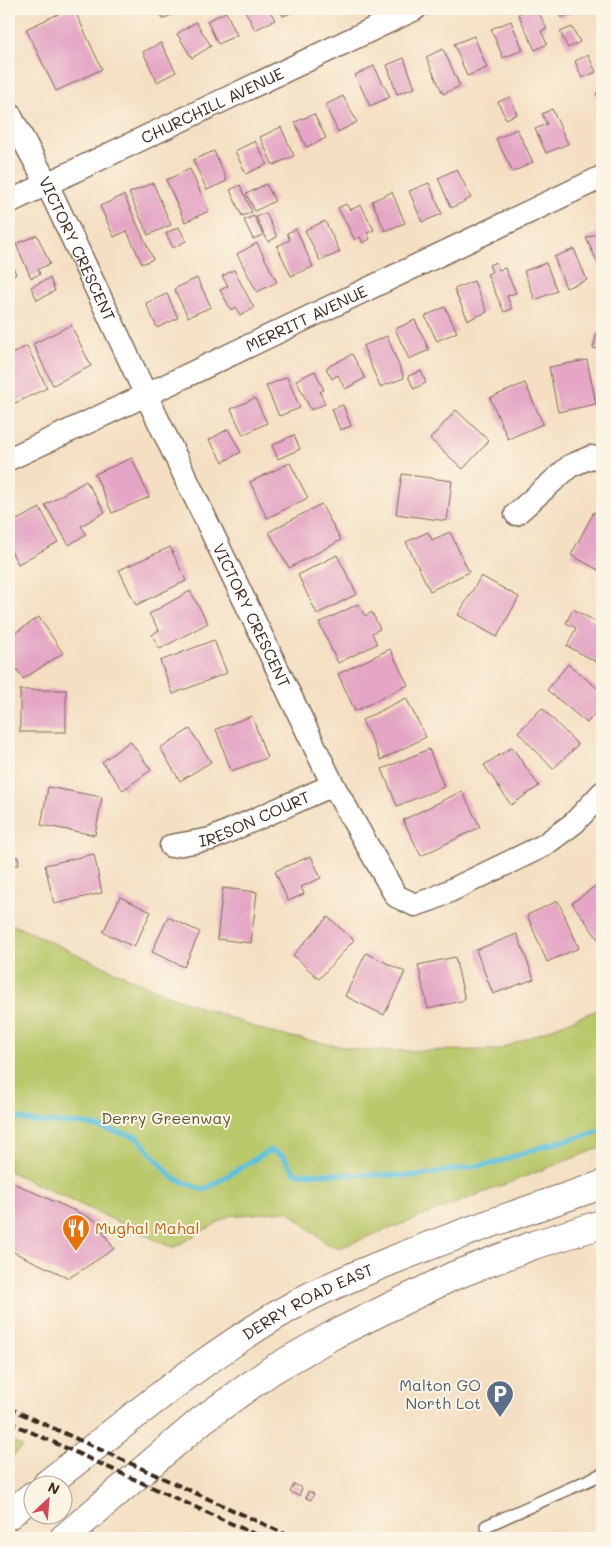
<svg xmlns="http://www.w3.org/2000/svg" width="611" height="1547" font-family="Mali,sans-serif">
  <rect width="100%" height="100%" fill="#fcf5e5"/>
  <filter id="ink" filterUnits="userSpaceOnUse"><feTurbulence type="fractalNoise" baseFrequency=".02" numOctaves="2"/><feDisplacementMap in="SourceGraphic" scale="10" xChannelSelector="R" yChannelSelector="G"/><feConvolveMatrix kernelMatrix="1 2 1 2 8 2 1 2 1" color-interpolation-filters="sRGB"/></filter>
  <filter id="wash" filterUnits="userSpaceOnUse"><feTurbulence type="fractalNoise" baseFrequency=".0096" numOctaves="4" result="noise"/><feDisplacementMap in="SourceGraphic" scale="20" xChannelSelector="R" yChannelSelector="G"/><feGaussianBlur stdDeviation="1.12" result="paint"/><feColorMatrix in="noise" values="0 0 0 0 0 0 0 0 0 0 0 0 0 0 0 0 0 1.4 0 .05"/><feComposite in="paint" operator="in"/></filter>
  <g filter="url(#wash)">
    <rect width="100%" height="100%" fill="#f4dfc2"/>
    <g fill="#b9c86b" stroke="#7a7944">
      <polygon points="9,923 162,993 271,1033 364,1051 498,1050 602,1008 602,1147 339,1248 326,1243 288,1211 229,1216 173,1248 9,1171"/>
      <polygon points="9,1440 23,1447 9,1459"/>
    </g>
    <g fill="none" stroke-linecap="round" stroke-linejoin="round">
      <polyline stroke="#5cc1da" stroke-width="5.5" points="9,1116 35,1122 85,1124 137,1137 173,1178 204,1190 270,1150 283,1156 295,1173 417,1176 495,1163 547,1145 588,1135 602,1130"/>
    </g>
    <g id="blocks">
      <g fill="#e4a6c4">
        <polygon points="69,9 74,9 102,69 56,91 26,29"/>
        <polygon points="158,9 170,9 173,14 163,19"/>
        <polygon points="244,9 269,9 275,20 255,30"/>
        <polygon points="280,9 299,9 283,16"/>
        <polygon points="530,9 537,9 547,29 541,31 547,44 535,50 518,14"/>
        <polygon points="556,9 579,9 561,18"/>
        <polygon points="226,12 237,35 218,44 207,21"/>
        <polygon points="511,21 523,50 503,58 491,29"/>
        <polygon points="196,22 211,46 192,58 177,34"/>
        <polygon points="572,27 580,42 568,48 560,32"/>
        <polygon points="474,36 487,68 467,76 454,44"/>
        <polygon points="161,43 176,72 157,82 143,52"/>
        <polygon points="443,49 460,86 443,94 426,57"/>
        <polygon points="588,55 596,72 582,78 575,61"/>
        <polygon points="404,58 415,88 397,94 387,65"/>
        <polygon points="374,66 390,97 370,106 355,75"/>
        <polygon points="602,91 602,106 596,93"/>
        <polygon points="343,96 357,122 338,132 325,105"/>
        <polygon points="510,97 517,114 506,119 498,102"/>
        <polygon points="552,109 568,144 546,153 535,129 547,124 542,114"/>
        <polygon points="314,114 326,138 306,147 295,122"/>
        <polygon points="281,127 294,156 273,165 260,137"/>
        <polygon points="517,129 533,162 513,172 496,139"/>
        <polygon points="255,141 267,164 246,174 235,151"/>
        <polygon points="214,151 227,181 207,190 193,160"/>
        <polygon points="190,169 209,211 185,222 166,180"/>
        <polygon points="457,169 471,198 451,208 438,178"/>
        <polygon points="153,183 171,225 148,235 129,193"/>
        <polygon points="429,183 442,214 422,222 409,191"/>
        <polygon points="266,184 275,201 255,211 246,194"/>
        <polygon points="240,185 252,212 242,216 230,190"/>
        <polygon points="392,192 405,223 385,231 372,201"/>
        <polygon points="124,195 153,259 142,264 127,231 114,237 100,206"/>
        <polygon points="346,204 350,210 361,205 374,230 367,233 370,239 363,243 360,237 355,240 338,208"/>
        <polygon points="266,213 277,237 268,242 256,217"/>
        <polygon points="254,216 263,235 253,239 244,220"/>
        <polygon points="325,221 340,252 320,261 305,230"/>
        <polygon points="179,227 186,241 173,248 166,233"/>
        <polygon points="296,229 313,267 291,276 277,246 290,240 287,233"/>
        <polygon points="602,231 602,272 586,238"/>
        <polygon points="37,235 50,264 38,269 40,274 31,278 16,244"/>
        <polygon points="257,243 277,282 257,292 237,254"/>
        <polygon points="574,249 587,280 566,288 554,257"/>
        <polygon points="9,259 16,274 9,278"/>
        <polygon points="496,262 499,270 505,268 516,293 507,296 512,309 504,312 487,274 492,272 489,265"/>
        <polygon points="546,263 557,291 535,300 524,271"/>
        <polygon points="234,270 254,308 240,315 236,307 231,310 220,290 228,286 222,276"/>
        <polygon points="50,278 55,291 37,300 31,287"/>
        <polygon points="197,278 211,307 188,317 174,289"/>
        <polygon points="474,281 487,312 468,320 454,289"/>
        <polygon points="167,294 178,318 157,328 146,303"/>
        <polygon points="445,307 457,332 437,341 425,316"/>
        <polygon points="415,320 429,350 409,359 395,329"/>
        <polygon points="71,325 91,366 53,385 33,344"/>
        <polygon points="597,332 602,334 602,350 593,348"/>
        <polygon points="387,336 404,378 380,387 363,346"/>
        <polygon points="27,346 47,388 9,406 9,355"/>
        <polygon points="352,354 365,378 345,389 338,375 332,379 326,368"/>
        <polygon points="587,360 596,404 558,412 549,367"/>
        <polygon points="315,371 324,390 320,392 325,404 311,410 296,380"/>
        <polygon points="421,371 426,383 414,389 408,376"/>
        <polygon points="287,377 300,408 279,416 266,386"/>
        <polygon points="525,383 543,424 508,439 490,398"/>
        <polygon points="255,398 267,423 243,435 231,409"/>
        <polygon points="343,405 351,426 340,430 332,409"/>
        <polygon points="456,410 489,441 463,469 430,439"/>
        <polygon points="228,429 241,452 223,462 209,440"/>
        <polygon points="294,435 300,449 278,459 272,445"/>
        <polygon points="132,458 149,497 112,513 95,474"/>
        <polygon points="290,463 308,498 267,518 250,482"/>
        <polygon points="402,474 452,481 447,521 396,514"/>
        <polygon points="86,481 105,512 81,526 86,534 69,545 45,505"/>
        <polygon points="321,504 341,540 289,568 269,532"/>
        <polygon points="40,508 58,542 18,564 9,547 9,524"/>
        <polygon points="594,512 602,516 602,572 571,555"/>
        <polygon points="428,532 432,540 450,532 469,572 430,591 406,542"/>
        <polygon points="170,547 186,581 136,605 119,570"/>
        <polygon points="337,555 357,594 317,614 298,575"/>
        <polygon points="481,576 519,597 497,637 458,615"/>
        <polygon points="190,591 208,623 160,649 152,635 159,630 149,614"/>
        <polygon points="358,604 365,616 372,612 380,629 372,633 377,644 338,663 319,623"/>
        <polygon points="573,609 602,625 602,665 567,646 576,628 566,623"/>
        <polygon points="39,617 63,653 23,679 9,657 9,637"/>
        <polygon points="214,640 227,673 173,694 160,661"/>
        <polygon points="390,649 408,685 355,711 338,674"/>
        <polygon points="568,664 602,692 602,704 587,723 547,690"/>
        <rect x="20" y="690" width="46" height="42"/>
        <polygon points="406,698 426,737 381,760 362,720"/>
        <polygon points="542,708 578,745 553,769 518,732"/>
        <polygon points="252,716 267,758 231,771 216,729"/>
        <polygon points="190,729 211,762 180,781 160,748"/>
        <polygon points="130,741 151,770 123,790 102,762"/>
        <polygon points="512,747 539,786 511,805 484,765"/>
        <polygon points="429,749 444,787 397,806 382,769"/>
        <polygon points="48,787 102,797 95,835 41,825"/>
        <polygon points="462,791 480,827 421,856 403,820"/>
        <polygon points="94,854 102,893 54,904 45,865"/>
        <polygon points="311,856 321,878 301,887 304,894 288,901 275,871"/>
        <polygon points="18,857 19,865 9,866 9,858"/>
        <polygon points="602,881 602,942 601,943 572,903"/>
        <polygon points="223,888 257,892 251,943 217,939"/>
        <polygon points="120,897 151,912 134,947 103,932"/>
        <polygon points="558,901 579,948 547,962 527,915"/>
        <polygon points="168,917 200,932 184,967 152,952"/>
        <polygon points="328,917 354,940 319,979 293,955"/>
        <polygon points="517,934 534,979 493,994 476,950"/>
        <polygon points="366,953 405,972 384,1015 345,996"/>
        <polygon points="455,957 465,1000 428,1009 418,965"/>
        <polygon points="9,1181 95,1220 114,1249 69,1278 9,1250"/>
        <polygon points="294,1484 302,1488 299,1496 290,1492"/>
        <polygon points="308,1491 314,1494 311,1500 306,1498"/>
      </g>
    </g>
  </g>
  <g filter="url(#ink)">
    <use href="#blocks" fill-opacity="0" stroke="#7c6957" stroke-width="1"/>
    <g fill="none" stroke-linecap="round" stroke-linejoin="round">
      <g stroke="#7c6957" stroke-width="14">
        <polyline id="service" points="486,1526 602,1474"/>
      </g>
      <g stroke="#7c6957" stroke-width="25">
        <g id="minor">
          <path id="s1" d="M9,113L47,184L146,395L333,785L396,896L415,905L435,898L543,846L574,823L602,793"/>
          <path id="s2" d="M9,202L415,9"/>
          <path id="s3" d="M9,459L146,395L602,177"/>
          <polyline points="516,514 570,466 591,457 602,459"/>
          <path id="s4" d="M171,846L211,839L333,785"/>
        </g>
      </g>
      <g stroke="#7c6957" stroke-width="30">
        <g id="secondary">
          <path id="s5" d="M47,1484C129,1421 214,1348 305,1299C332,1285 361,1273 388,1262C459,1233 530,1209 602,1185"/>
          <polyline points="9,1515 32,1496"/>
          <polyline points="64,1538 202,1420 272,1370 333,1335 453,1276 534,1245 602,1224"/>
        </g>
      </g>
      <use href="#service" stroke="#fff" stroke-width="11"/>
      <use href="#minor" stroke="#fff" stroke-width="22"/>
      <use href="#secondary" stroke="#fff" stroke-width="28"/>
      <g stroke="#3b2a1e" stroke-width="4" stroke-dasharray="8 4" stroke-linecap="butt">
        <polyline points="9,1408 294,1538"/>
        <polyline points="9,1422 263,1538"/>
      </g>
    </g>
  </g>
  <defs>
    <g id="restaurant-pin" transform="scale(1.4375)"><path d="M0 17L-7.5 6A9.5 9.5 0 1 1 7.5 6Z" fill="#e8710a" stroke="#fcf5e5"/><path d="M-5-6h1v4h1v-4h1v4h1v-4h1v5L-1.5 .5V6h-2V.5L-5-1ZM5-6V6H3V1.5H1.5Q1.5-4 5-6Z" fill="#fff"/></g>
    <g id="parking-pin" transform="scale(1.4375)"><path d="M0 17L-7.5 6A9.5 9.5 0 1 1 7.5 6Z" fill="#5c6f8a" stroke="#fcf5e5"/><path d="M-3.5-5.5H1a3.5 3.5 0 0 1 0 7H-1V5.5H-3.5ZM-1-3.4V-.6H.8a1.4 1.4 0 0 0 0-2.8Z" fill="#fff"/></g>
  </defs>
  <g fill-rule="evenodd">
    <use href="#restaurant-pin" x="76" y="1228"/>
    <use href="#parking-pin" x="500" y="1394"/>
  </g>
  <g text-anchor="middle" stroke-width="4" stroke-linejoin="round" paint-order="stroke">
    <g font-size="16" fill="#3b2a1e" stroke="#fcf5e5">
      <text dy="6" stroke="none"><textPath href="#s2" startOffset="225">CHURCHILL AVENUE</textPath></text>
      <text dy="6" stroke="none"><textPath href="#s1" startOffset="152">VICTORY CRESCENT</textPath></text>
      <text dy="6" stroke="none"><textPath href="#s3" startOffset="329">MERRITT AVENUE</textPath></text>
      <text dy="6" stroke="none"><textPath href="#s1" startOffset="558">VICTORY CRESCENT</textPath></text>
      <text dy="6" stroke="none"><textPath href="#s4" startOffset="88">IRESON COURT</textPath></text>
      <text dy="6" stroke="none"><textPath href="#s5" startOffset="319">DERRY ROAD EAST</textPath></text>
    </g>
    <g font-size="16" fill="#5a5231" stroke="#fcf5e5">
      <text x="166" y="1124">Derry Greenway</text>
    </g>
    <g font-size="16" fill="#c56008" stroke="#fcf5e5" text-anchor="start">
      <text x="95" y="1234">Mughal Mahal</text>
    </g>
    <g font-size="16" fill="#4e5e75" stroke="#fcf5e5" text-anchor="end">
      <text x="481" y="1391">Malton GO<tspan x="481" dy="18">North Lot</tspan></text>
    </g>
  </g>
  <rect width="611" height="1547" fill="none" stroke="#fcf5e5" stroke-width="30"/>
  <g transform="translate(48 1500) rotate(26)"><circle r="24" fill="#fcf5e5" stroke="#afa495"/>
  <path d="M0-4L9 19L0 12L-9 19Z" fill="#d1495b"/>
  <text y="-8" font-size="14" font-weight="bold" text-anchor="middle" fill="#3b2a1e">N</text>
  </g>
</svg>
